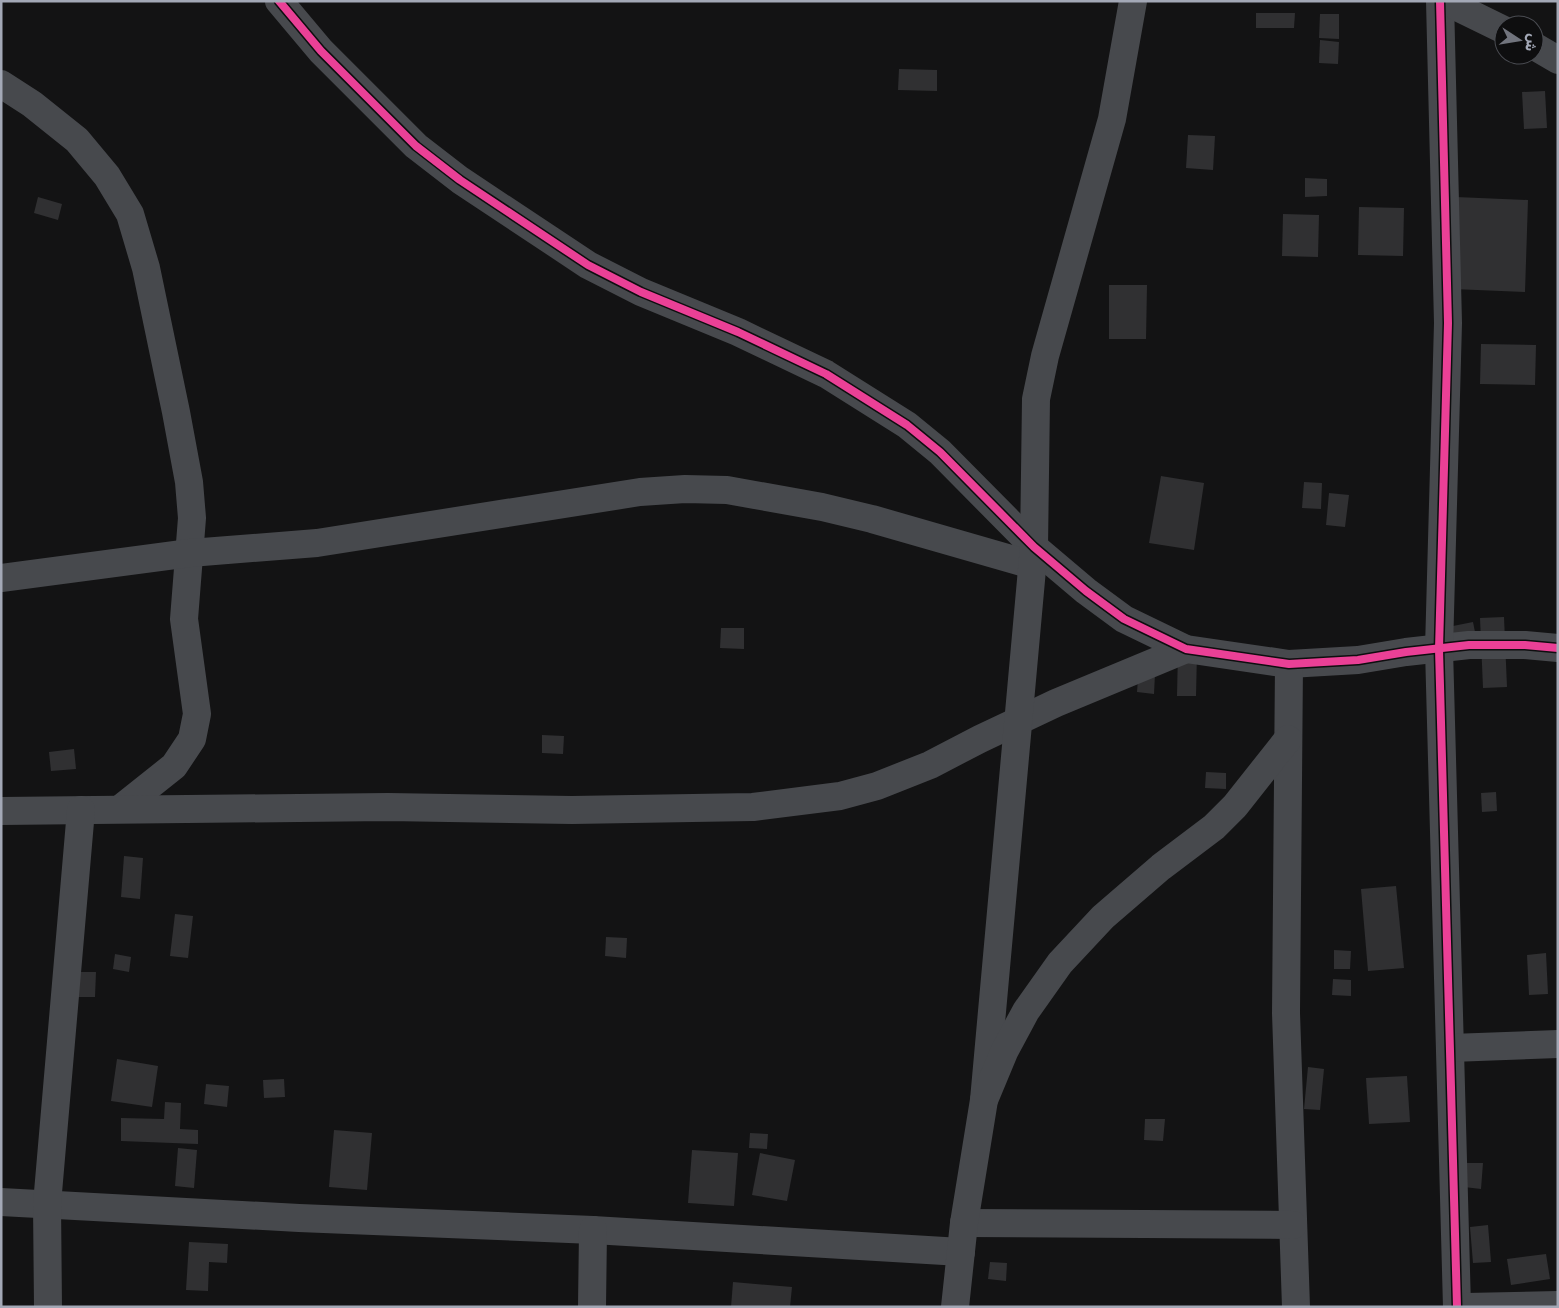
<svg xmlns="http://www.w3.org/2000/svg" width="1559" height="1308" font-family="Rubik,Vazirmatn,sans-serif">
  <rect width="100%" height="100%" fill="#131314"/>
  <g fill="#303032">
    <polygon points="1256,13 1295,13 1294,28 1256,28"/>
    <polygon points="1320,14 1339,14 1339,39 1319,38"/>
    <polygon points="1320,40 1339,42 1338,64 1319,63"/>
    <polygon points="899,69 937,70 937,91 898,90"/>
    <polygon points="1545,91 1547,128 1524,129 1522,92"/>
    <polygon points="1188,135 1215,136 1213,170 1186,168"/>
    <polygon points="1305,178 1327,179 1327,196 1305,197"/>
    <polygon points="38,197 62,204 58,220 34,213"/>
    <polygon points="1456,197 1528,200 1525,292 1453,289"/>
    <polygon points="1359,207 1404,208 1403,256 1358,255"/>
    <polygon points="1283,214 1319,215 1318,257 1282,256"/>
    <polygon points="1109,285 1147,285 1146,339 1109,339"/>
    <polygon points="1481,344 1536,345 1535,385 1480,384"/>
    <polygon points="1161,476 1204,483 1194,550 1149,543"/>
    <polygon points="1304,482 1322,483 1321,509 1302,508"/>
    <polygon points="1329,493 1349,495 1345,527 1326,525"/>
    <polygon points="1504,617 1507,687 1483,688 1480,618"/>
    <polygon points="1473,622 1479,652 1443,628"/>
    <polygon points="721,628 744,628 744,649 720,648"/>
    <polygon points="1178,651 1197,652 1196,696 1177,696"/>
    <polygon points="1140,653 1156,654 1154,694 1137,692"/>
    <polygon points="542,735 564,736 563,754 542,753"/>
    <polygon points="74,749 76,769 51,771 49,752"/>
    <polygon points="1206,772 1226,773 1226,789 1205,788"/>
    <polygon points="1496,792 1497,811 1482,812 1481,793"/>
    <polygon points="124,856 143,858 140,899 121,897"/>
    <polygon points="1396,886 1404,968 1368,971 1361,889"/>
    <polygon points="175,914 193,916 188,958 170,956"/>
    <polygon points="606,937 627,938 626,958 605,956"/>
    <polygon points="1334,950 1351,951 1350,969 1334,969"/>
    <polygon points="1546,953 1548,994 1529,995 1527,955"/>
    <polygon points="115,954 131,957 129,972 113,969"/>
    <polygon points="77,972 96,972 95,997 77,997"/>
    <polygon points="1333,979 1351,980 1351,996 1332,995"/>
    <polygon points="117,1059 158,1066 152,1107 111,1101"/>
    <polygon points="1308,1067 1324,1069 1320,1110 1304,1109"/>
    <polygon points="1407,1076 1410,1122 1369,1124 1366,1078"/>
    <polygon points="284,1079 285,1097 264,1098 263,1080"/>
    <polygon points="206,1084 229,1086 227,1107 204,1104"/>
    <polygon points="165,1102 181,1103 180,1129 198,1130 198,1144 121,1141 121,1118 164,1119"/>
    <polygon points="1145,1119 1165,1119 1163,1141 1144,1140"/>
    <polygon points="334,1130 372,1133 367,1190 329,1187"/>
    <polygon points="750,1133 768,1134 767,1149 749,1148"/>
    <polygon points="178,1148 197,1150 194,1188 175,1186"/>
    <polygon points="692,1150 738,1153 734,1206 688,1203"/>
    <polygon points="760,1153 795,1160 787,1201 752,1195"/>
    <polygon points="1466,1163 1483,1163 1481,1189 1464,1187"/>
    <polygon points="1488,1225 1491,1262 1473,1263 1470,1227"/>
    <polygon points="189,1242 228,1244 227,1263 209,1262 208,1291 186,1290"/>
    <polygon points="1546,1254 1550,1279 1511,1285 1507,1259"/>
    <polygon points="990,1262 1007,1263 1006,1281 988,1279"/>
    <polygon points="733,1282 792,1287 790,1307 731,1307"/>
  </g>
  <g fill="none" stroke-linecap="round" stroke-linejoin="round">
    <g stroke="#47494d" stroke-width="28">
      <polyline points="279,1 321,51 416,146 460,180 588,265 641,292 738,332 826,374 907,425 940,452 1034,547 1086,591 1124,619 1186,649 1289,664 1358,660 1406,652 1469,645 1525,645 1558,648"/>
      <polyline points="1440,1 1448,323 1439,649 1457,1307"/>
      <polyline points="1448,1 1461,9 1504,30"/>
      <polyline points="1534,46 1558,60"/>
      <polyline points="1,84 32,104 77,140 107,176 130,214 146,268 176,412 189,482 192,518 184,619 197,714 192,739 174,766 120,809"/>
      <polyline points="1,578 190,553 317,543 640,492 685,489 727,490 822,507 872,519 1032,565"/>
      <polyline points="1289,664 1286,1013 1296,1307"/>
      <polyline points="1,811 388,807 572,810 753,807 840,796 877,786 930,765 980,739 1056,703 1186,649"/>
      <polyline points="1451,1048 1558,1044"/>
      <polyline points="984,1100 1034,547 1036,399 1045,356 1112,119 1133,1"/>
      <polyline points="1,1202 299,1218 593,1230 961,1252"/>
      <polyline points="964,1223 1293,1225"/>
      <polyline points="48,1307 47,1204 81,810"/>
      <polyline points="592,1307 593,1230"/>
      <polyline points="955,1307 964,1223 984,1100 1004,1052 1026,1011 1060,963 1103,917 1161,867 1214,827 1235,806 1288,739"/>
      <polyline points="1466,1307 1558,1305"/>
    </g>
    <g stroke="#0e0e0f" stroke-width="11">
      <g id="cycleway">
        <polyline points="279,1 321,51 416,146 460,180 588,265 641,292 738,332 826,374 907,425 940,452 1034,547 1086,591 1124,619 1186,649 1289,664 1358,660 1406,652 1469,645 1525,645 1558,648"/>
        <polyline points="1440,1 1448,323 1439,649 1457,1307"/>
      </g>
    </g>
    <use href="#cycleway" stroke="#ea4096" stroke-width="8"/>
  </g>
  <rect width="1559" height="1308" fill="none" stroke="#a3a8b6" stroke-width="5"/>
  <g transform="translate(1519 40) rotate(102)"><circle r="24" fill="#0e0e0f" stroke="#4a4c52"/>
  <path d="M0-4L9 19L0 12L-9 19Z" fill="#71747d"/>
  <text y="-8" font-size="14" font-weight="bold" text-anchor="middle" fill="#a3a8b6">ش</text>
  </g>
</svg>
